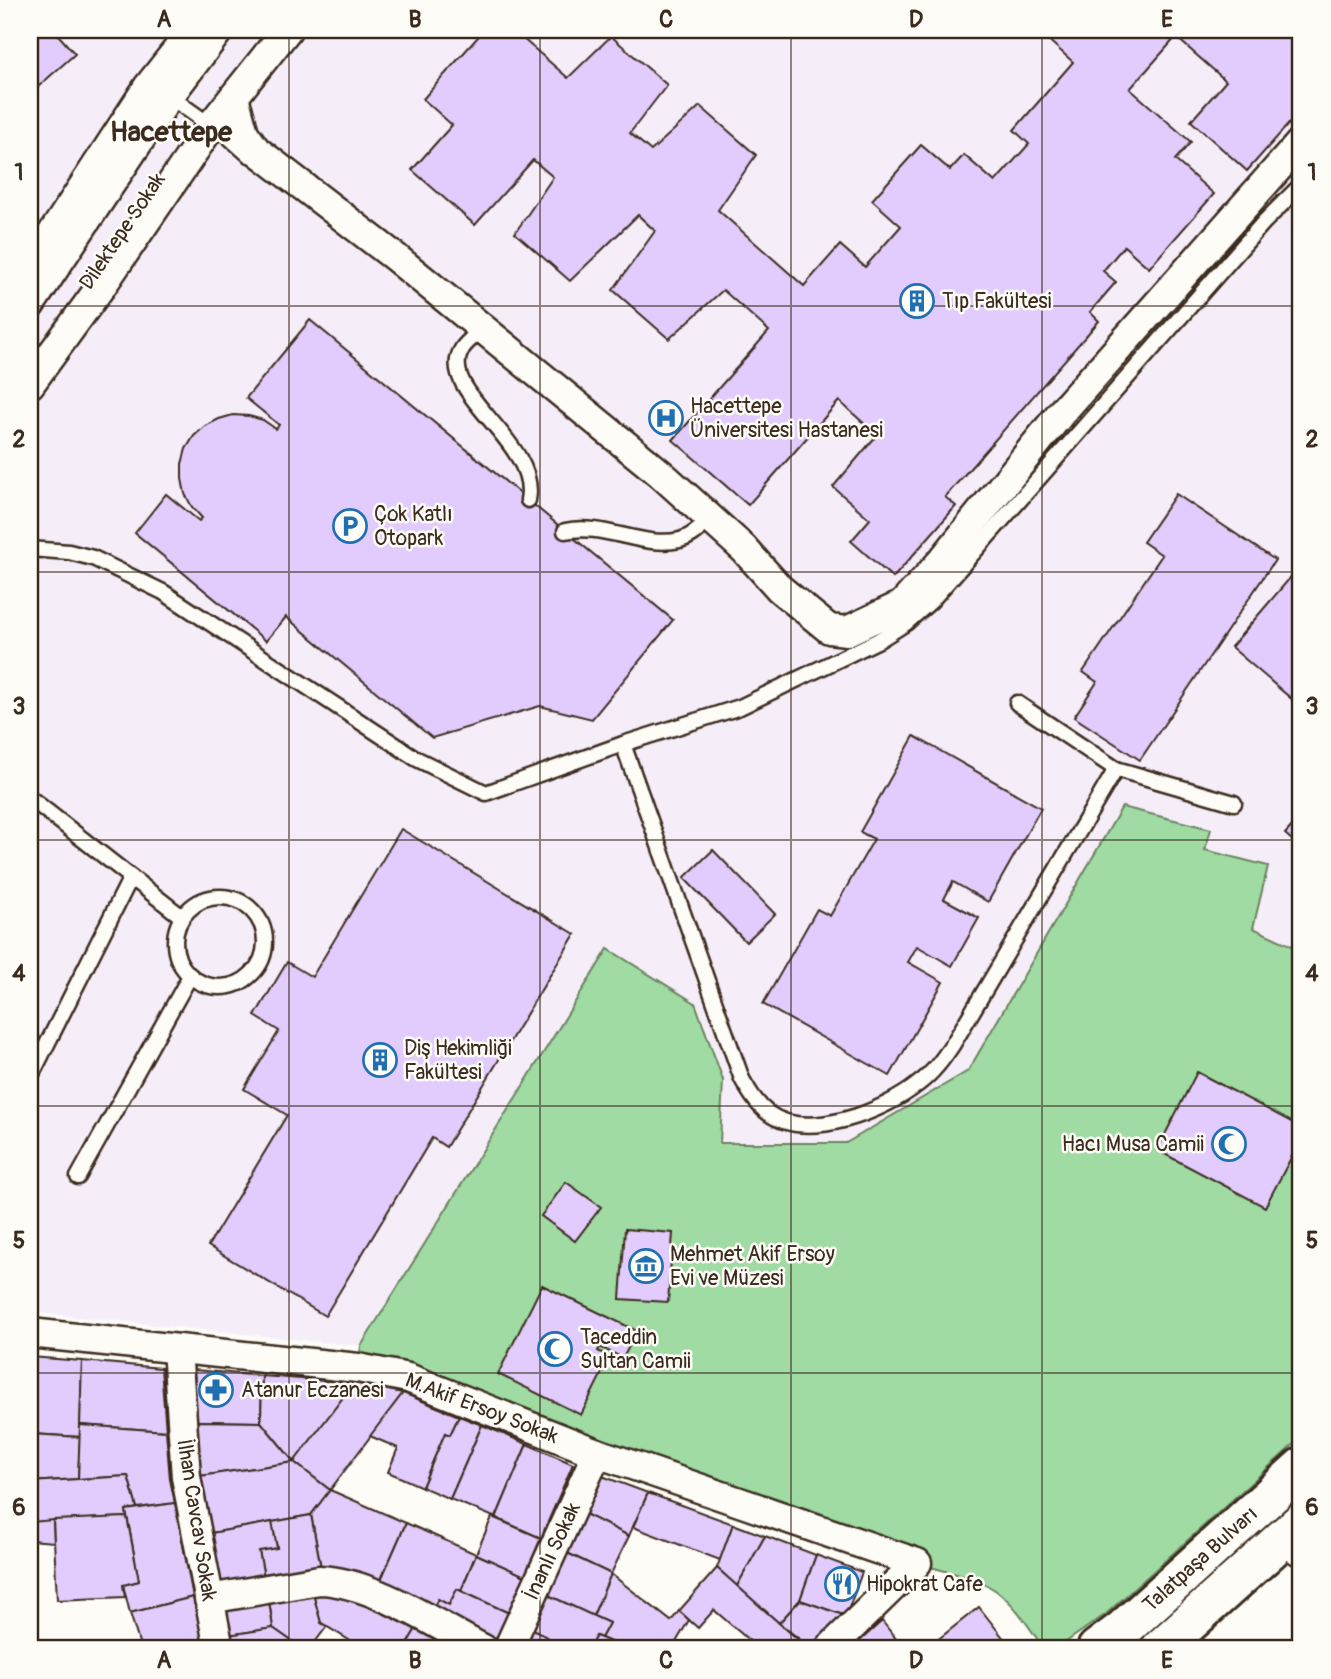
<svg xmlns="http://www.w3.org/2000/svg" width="1331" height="1679" font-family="Pangolin,sans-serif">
  <rect width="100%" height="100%" fill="#fdfcf7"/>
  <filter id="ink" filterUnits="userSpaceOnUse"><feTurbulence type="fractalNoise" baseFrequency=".0143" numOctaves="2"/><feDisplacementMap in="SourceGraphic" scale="14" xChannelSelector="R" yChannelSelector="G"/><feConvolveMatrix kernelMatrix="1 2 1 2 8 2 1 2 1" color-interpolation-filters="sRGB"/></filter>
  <g filter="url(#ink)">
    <polygon fill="#f5eef9" points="30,30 1301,30 1301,950 1253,929 1268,866 1205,850 1210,829 1122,807 968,1071 846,1143 720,1144 723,1080 608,949 361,1346 30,1312"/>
    <path fill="#9fdba3" stroke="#6d8260" stroke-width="2" d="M1122,807L1211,829L1205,850L1268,866L1253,928L1301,950V1438L1106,1614L1056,1649H1044C1030,1629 1016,1604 995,1590C973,1576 942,1571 917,1563L358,1368L361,1346L608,949L695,1003L723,1080L720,1143H846L968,1071Z"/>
    <g fill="#e2ccfd" stroke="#3b2a1e" stroke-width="2">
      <polygon points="30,30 54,30 75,54 30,94"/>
      <polygon points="484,30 513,30 568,78 611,36 667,85 630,133 651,151 700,106 756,155 718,210 804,286 840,245 865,267 901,226 872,200 921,145 950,170 964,155 995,182 1029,144 1014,130 1073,62 1045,37 1051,30 1267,30 1269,32 1271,30 1301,30 1301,110 1247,171 1191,121 1226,81 1176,37 1130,89 1191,142 1175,160 1214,194 1149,268 1124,246 1103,271 1116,282 1090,312 1099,321 945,497 956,506 893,578 851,541 870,519 833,487 877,435 839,401 748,505 673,440 769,331 723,290 669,339 613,290 655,231 638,215 570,281 515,233 553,177 533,160 475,225 412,170 452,125 423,99"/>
      <polygon points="1036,30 1051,30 1045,37"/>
      <polygon points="310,320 673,620 592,719 540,706 432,738 286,617 266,641 135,533 166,494 199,521 202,518 192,507 185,494 182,479 182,464 186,449 194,436 205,426 219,419 233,415 249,416 263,420 276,429 279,425 246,398"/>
      <polygon points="1176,494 1275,560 1140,760 1074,717 1097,682 1083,672 1162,555 1143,542"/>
      <polygon points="1301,565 1301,707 1231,647"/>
      <polygon points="914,736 1041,808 988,902 953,882 944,899 979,918 952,966 917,946 908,962 943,982 890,1076 763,1004 817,909 830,916 874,839 860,832"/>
      <polygon points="1301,816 1301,848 1285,834"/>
      <polygon points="401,829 575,934 446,1147 432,1138 325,1316 208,1246 287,1115 244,1089 279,1031 255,1016 287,962 312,977"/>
      <polygon points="713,850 775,914 746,942 684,878"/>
      <polygon points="1197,1072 1301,1127 1301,1139 1265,1207 1157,1150"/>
      <polygon points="566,1182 601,1207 575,1241 541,1216"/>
      <polygon points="625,1229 673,1233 668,1302 620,1299"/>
      <polygon points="542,1285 637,1331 623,1358 600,1347 598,1351 610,1357 581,1415 498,1374"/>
      <polygon points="30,1357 82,1361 80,1437 32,1434 34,1412 30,1412"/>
      <polygon points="82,1361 161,1368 166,1431 80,1425"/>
      <polygon points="194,1370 262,1376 261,1422 197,1421"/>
      <polygon points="262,1376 354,1383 294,1462 261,1422"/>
      <polygon points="354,1383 403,1393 330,1490 294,1462"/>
      <polygon points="403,1393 459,1416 450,1435 445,1433 422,1487 388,1472 398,1448 370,1436"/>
      <polygon points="30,1412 34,1412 32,1434 80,1437 78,1479 30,1482 31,1502 30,1502"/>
      <polygon points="459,1416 482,1425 450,1499 422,1487 445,1433 450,1435"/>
      <polygon points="197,1421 261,1422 294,1462 200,1476"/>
      <polygon points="80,1425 166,1431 170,1479 175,1503 137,1508 128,1476 78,1479"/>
      <polygon points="482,1425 527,1444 496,1518 450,1499"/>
      <polygon points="527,1444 573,1464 541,1538 496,1518"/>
      <polygon points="294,1462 330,1490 311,1515 211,1533 200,1476"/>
      <polygon points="128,1476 137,1508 126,1510 127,1517 32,1522 30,1482"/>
      <polygon points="602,1476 648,1493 629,1536 585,1514"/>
      <polygon points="330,1490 406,1523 380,1582 321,1568 311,1515"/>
      <polygon points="648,1493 733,1524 720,1560 633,1527"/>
      <polygon points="30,1502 32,1522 53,1520 54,1542 30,1540"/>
      <polygon points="175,1503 193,1597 130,1613 123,1585 139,1581 126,1510"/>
      <polygon points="585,1514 629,1536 611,1574 567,1553"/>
      <polygon points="311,1515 321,1568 264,1577 259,1551 277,1548 272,1522"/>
      <polygon points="127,1517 139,1581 123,1585 125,1597 57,1600 53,1520"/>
      <polygon points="492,1517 541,1538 525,1576 476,1554"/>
      <polygon points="272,1522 277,1548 259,1551 264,1577 220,1584 211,1533"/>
      <polygon points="406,1523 476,1554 461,1591 457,1589 449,1605 438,1599 432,1610 380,1582"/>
      <polygon points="733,1524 765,1536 737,1586 717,1568"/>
      <polygon points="765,1536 816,1555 800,1600 779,1623 737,1586"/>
      <polygon points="567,1553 611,1574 593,1616 548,1595"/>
      <polygon points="476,1554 525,1576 509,1613 461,1591"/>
      <polygon points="816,1555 862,1572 846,1616 800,1600"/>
      <polygon points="717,1568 779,1623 809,1649 759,1649 714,1610 698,1628 689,1620 679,1611"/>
      <polygon points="611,1574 671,1621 679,1611 689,1620 672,1649 627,1649 601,1638 609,1623 593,1616"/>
      <polygon points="457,1589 509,1613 496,1643 432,1610 438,1599 449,1605"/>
      <polygon points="318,1593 347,1595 417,1627 404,1649 364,1649 321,1623 313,1594"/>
      <polygon points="313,1594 321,1623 327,1626 310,1649 303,1649 273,1628 269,1601"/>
      <polygon points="548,1595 609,1623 601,1638 596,1636 588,1649 565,1649 532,1628"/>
      <polygon points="193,1597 205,1649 141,1649 130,1613"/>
      <polygon points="800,1600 846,1616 812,1649 779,1623"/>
      <polygon points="269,1601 273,1628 228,1635 223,1608"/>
      <polygon points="979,1607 1012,1649 926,1649"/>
      <polygon points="882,1621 904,1649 851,1649"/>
      <polygon points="417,1627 461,1649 404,1649"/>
      <polygon points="273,1628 303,1649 231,1649 228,1635"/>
      <polygon points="532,1628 565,1649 523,1649"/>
      <polygon points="596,1636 601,1638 627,1649 588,1649"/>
    </g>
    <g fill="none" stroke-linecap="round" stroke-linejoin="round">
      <g stroke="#3b2a1e" stroke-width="19">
        <g id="lane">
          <polyline points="169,96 200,118 213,123 249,155"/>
          <path d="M473,337C469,341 464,345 462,349C435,392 540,442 528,500"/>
          <path d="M565,531C603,522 643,549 680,540C689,538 696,532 703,526"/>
          <polyline points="30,549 69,552 93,558 163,592 417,759 486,793 623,744 740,707 879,640 906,623 931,601 1264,222 1301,185"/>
          <polyline points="1017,703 1116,769"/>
          <path d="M623,744L742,1079C749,1091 756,1104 768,1113C807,1142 885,1111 918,1084C933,1073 943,1059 953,1044L1116,769L1234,803"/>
          <polyline points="30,798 182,917"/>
          <circle cx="220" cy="942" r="45"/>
          <polyline points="30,1078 131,877"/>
          <polyline points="78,1177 190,976"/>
          <polyline points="1278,1546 1301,1560"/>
        </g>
      </g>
      <g stroke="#3b2a1e" stroke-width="33">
        <g id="street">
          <polyline points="234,97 244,133 256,150 395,257 661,474 744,549 780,589 829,629 847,631 902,605 941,562 1061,413 1301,142"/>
          <polyline points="30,268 148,87 193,30"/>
          <polyline points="30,305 169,96 219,30"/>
          <polyline points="30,384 105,281 213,123 287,30"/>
          <polyline points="30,1333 358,1368 408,1378 597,1453 917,1563 829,1649"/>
          <polyline points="177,1349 186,1477 219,1649"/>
          <path d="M209,1599L319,1580C371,1581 437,1625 483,1649"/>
          <polyline points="508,1649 597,1453"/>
        </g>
      </g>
      <g stroke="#3b2a1e" stroke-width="44">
        <g id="primary">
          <polyline points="1097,1649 1121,1631 1301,1468"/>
          <polyline points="1160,1649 1301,1522"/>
        </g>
      </g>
      <use href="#lane" stroke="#fdfcf7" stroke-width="14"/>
      <use href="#street" stroke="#fdfcf7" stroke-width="28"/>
      <use href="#primary" stroke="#fdfcf7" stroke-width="38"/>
    </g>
  </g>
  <path fill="none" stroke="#3b2a1e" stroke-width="2" stroke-opacity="0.55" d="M289,30V1649M540,30V1649M791,30V1649M1042,30V1649M30,306H1301M30,572H1301M30,840H1301M30,1106H1301M30,1373H1301"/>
  <defs>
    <g id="building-ring" transform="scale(1.75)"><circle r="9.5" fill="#fdfcf7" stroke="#1f6fb2" stroke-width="1.5"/><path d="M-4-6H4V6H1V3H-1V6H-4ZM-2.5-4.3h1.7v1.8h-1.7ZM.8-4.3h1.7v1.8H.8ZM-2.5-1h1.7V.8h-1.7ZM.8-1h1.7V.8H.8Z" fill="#1f6fb2"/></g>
    <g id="hospital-ring" transform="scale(1.75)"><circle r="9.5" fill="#fdfcf7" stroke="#1f6fb2" stroke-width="1.5"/><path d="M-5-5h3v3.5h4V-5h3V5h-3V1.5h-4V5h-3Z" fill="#1f6fb2"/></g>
    <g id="parking-ring" transform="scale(1.75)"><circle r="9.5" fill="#fdfcf7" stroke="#1f6fb2" stroke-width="1.5"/><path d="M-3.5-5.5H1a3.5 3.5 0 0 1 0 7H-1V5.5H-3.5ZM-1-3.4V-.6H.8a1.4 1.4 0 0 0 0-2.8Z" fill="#1f6fb2"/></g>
    <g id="mosque-ring" transform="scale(1.75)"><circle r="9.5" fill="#fdfcf7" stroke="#1f6fb2" stroke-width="1.5"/><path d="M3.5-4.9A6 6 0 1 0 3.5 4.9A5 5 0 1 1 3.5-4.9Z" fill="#1f6fb2"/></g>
    <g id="museum-ring" transform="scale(1.75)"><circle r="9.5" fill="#fdfcf7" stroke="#1f6fb2" stroke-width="1.5"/><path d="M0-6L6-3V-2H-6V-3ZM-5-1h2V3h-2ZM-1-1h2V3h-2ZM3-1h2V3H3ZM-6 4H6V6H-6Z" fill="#1f6fb2"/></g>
    <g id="pharmacy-ring" transform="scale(1.75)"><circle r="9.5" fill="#fdfcf7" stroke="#1f6fb2" stroke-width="1.5"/><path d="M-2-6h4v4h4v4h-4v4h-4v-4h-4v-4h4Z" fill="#1f6fb2"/></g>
    <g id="restaurant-ring" transform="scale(1.75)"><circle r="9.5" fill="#fdfcf7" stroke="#1f6fb2" stroke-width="1.5"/><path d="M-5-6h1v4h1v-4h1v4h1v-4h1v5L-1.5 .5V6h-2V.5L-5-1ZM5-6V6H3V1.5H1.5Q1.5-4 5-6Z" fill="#1f6fb2"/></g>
  </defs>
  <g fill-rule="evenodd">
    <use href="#building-ring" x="917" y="301"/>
    <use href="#hospital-ring" x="666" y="418"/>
    <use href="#parking-ring" x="350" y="526"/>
    <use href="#building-ring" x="380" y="1060"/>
    <use href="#mosque-ring" x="1229" y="1144"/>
    <use href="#museum-ring" x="646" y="1266"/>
    <use href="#mosque-ring" x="555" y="1349"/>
    <use href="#pharmacy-ring" x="216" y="1390"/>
    <use href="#restaurant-ring" x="842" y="1584"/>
  </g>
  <g text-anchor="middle" stroke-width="5" stroke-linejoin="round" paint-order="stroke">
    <g font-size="21" fill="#3b2a1e" stroke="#fdfcf7">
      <text transform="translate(122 231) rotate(-56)" y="7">Dilektepe Sokak</text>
      <text transform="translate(482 1408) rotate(21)" y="7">M.Akif Ersoy Sokak</text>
      <text transform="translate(197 1520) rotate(81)" y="7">İlhan Cavcav Sokak</text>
      <text transform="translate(552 1551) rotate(-65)" y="7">İnanlı Sokak</text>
      <text transform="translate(1200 1559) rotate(-42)" y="7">Talatpaşa Bulvarı</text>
    </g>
    <g font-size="21" fill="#3b2a1e" stroke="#fdfcf7" text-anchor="start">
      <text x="942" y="308">Tıp Fakültesi</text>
      <text x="690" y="413">Hacettepe<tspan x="690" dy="24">Üniversitesi Hastanesi</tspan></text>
      <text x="374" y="521">Çok Katlı<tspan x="374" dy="24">Otopark</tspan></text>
      <text x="404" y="1055">Diş Hekimliği<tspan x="404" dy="24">Fakültesi</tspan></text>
      <text x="1204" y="1151" text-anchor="end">Hacı Musa Camii</text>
      <text x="670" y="1261">Mehmet Akif Ersoy<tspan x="670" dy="24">Evi ve Müzesi</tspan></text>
      <text x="580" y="1344">Taceddin<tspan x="580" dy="24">Sultan Camii</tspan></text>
      <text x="241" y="1397">Atanur Eczanesi</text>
      <text x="866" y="1591">Hipokrat Cafe</text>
    </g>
    <g font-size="28" font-weight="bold" fill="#3b2a1e" stroke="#fdfcf7">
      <text x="171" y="141">Hacettepe</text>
    </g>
  </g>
  <rect width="1331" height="1679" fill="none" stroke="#fdfcf7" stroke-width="77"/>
  <rect x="38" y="38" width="1254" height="1602" fill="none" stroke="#3b2a1e" stroke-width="2.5"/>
  <g font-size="23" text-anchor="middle" font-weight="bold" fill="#3b2a1e">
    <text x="164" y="27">A</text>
    <text x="415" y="27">B</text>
    <text x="666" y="27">C</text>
    <text x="916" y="27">D</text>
    <text x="1167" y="27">E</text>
    <text x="19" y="180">1</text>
    <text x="1312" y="180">1</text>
    <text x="19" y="447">2</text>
    <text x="1312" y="447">2</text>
    <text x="19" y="714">3</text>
    <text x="1312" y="714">3</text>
    <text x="19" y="981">4</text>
    <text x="1312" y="981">4</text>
    <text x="19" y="1248">5</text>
    <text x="1312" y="1248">5</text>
    <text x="19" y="1515">6</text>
    <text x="1312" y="1515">6</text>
    <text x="164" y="1668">A</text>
    <text x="415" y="1668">B</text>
    <text x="666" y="1668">C</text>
    <text x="916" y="1668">D</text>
    <text x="1167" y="1668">E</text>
  </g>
</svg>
